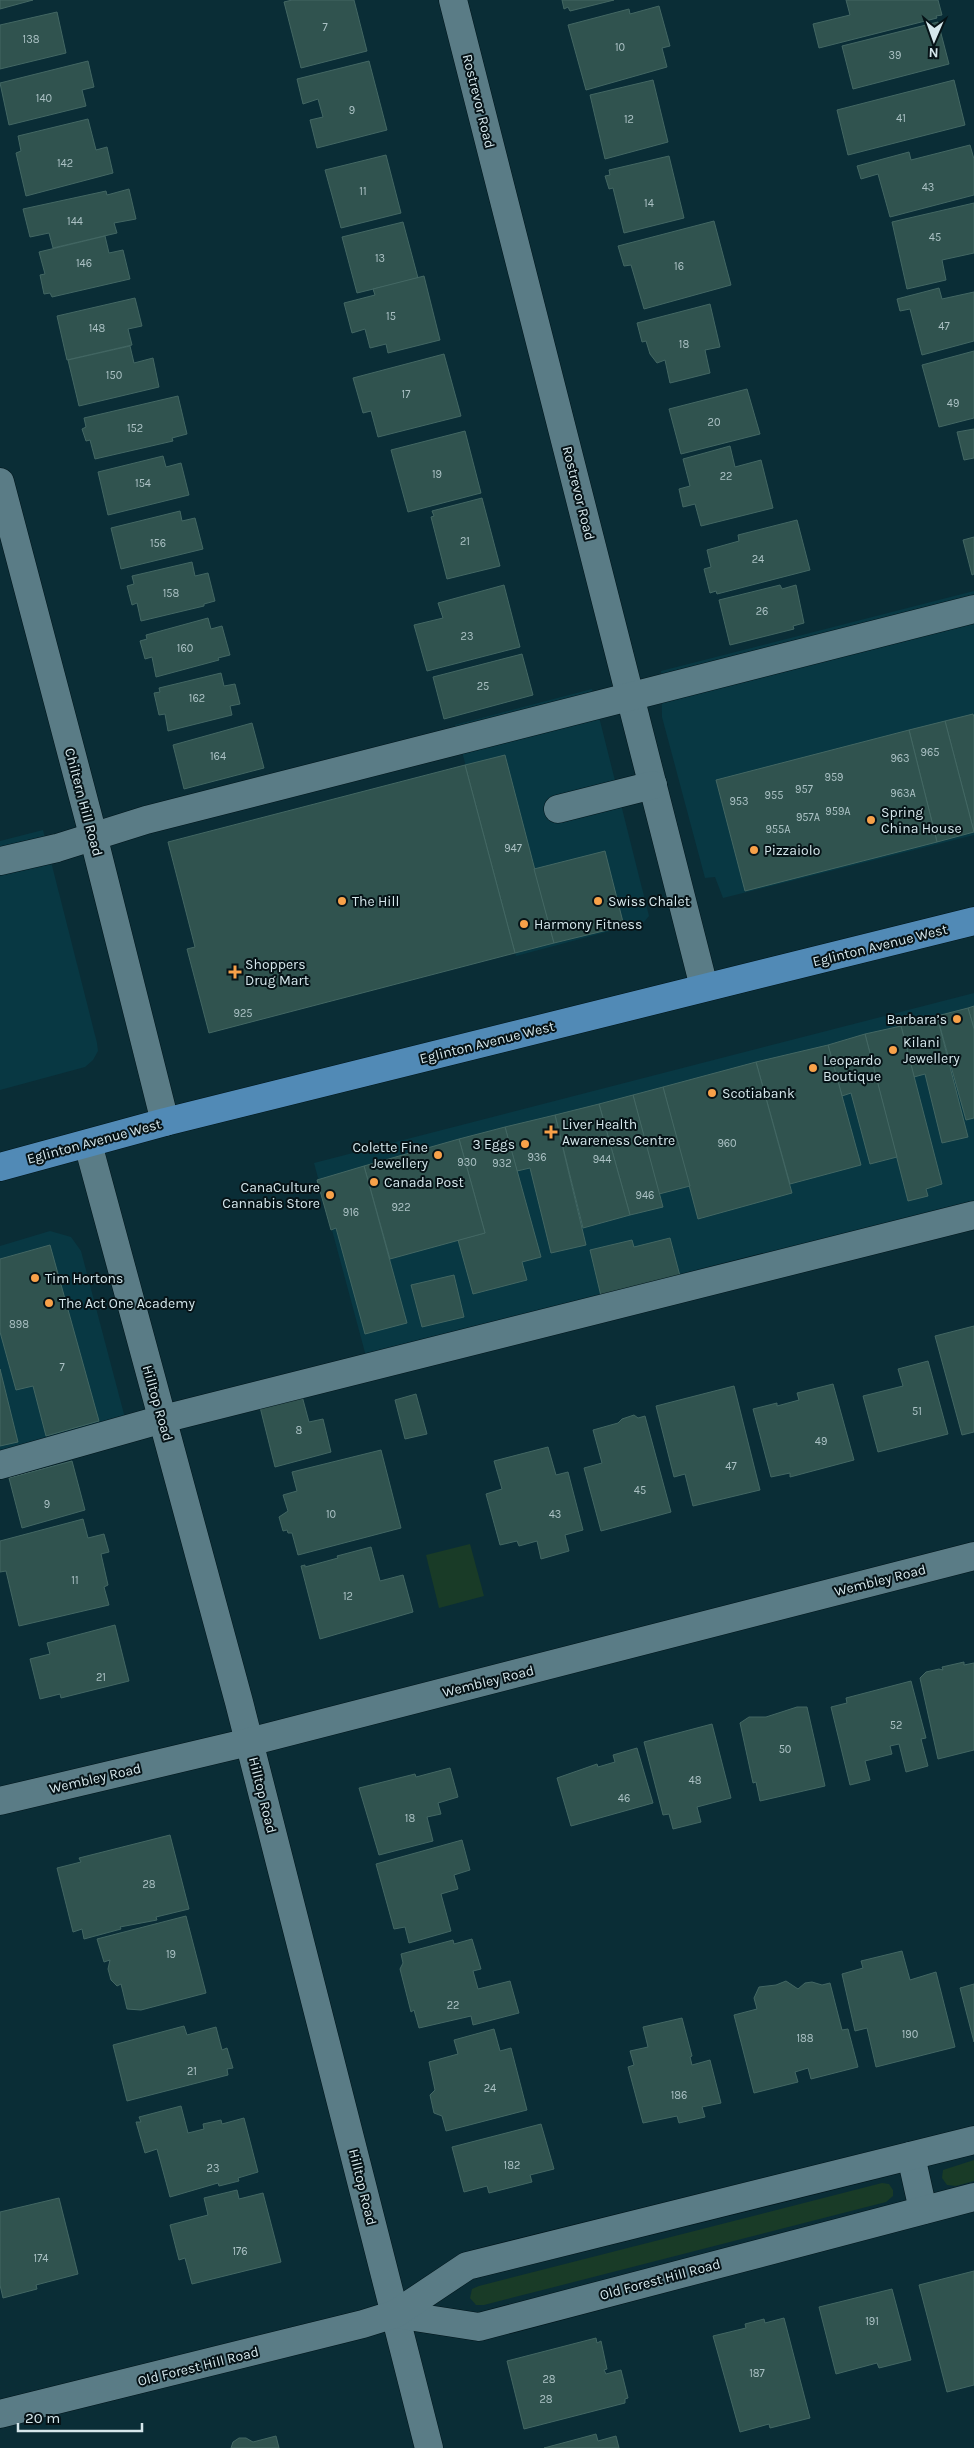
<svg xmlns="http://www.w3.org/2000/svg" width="974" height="2448" font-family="Karla,sans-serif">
  <rect width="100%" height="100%" fill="#0a2d36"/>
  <g fill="#083843">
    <polygon points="974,591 974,835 723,898 715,877 705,878 662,717 661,671"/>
    <polygon points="592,689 649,916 644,922 516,956 455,725"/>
    <polygon points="43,830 97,1043 98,1051 93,1060 85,1067 0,1090 0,841"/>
    <polygon points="974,993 974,1226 371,1375 314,1163"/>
    <polygon points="50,1231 71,1237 81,1251 130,1437 0,1473 0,1246"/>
  </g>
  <g fill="#193b27">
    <polygon points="470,1544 484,1596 439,1608 426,1555"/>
    <polygon points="974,2160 974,2181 956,2186 947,2185 942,2178 943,2170"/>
    <polygon points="882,2183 889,2184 893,2190 893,2196 886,2202 484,2305 476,2305 470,2298 472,2289 479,2286"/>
  </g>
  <g fill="#30534f" stroke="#436763">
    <polygon points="0,0 33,0 0,9"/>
    <polygon points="292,0 354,0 367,51 301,68 284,2"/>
    <polygon points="562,0 614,0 570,11 568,7 564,9"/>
    <polygon points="846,0 938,0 942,15 936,16 937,18 819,48 813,24 850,15"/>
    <polygon points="659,6 670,46 662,48 667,67 586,90 568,25 629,9 630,14"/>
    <polygon points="57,12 66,53 0,69 0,25"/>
    <polygon points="938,22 949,64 853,89 842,46"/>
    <polygon points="88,61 94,87 82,90 86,106 9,125 0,83"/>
    <polygon points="369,61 387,130 317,148 310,120 323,117 318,99 303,104 297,79"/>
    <polygon points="653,80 668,142 605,159 590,95"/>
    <polygon points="954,80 965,125 848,155 837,110"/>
    <polygon points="88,119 96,150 107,147 113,173 26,196 16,153 21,151 18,136"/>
    <polygon points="970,145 974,159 974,195 890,217 878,174 861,179 857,166 909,152 911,160"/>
    <polygon points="386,155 401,213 341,228 325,170"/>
    <polygon points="669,156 684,218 624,233 613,188 609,189 605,176 610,175 609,170"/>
    <polygon points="129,189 136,219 114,223 117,233 53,248 49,233 30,237 23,209 106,191 107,195"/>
    <polygon points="974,203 974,253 942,260 946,280 907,289 892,222"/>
    <polygon points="714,221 731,285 644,309 631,265 624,266 618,246"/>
    <polygon points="403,222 418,278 357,293 342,237"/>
    <polygon points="105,236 109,253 123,250 130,279 52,297 50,293 44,294 40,275 45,274 39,252"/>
    <polygon points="424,276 440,340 388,353 386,344 370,348 365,329 352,333 344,303 375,295 373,289"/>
    <polygon points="939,288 942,299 974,292 974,341 922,355 910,309 900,311 897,299"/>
    <polygon points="135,298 142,326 128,329 132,345 67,360 57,316"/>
    <polygon points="710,304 720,347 705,350 710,373 670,383 665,360 657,363 650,354 646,341 642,342 637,323"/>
    <polygon points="130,346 134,363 153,358 159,387 79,406 68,360"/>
    <polygon points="974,351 974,418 939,427 922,365"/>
    <polygon points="444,354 461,416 378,437 371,411 363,413 353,378"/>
    <polygon points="747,389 760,434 681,454 669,409"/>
    <polygon points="178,396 187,434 172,438 173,441 95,459 90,440 86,441 82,429 86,427 84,418"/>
    <polygon points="974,429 974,458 964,460 957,432"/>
    <polygon points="465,431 481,493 408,512 391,450"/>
    <polygon points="730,446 735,467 761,460 773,508 701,526 695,504 683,507 679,489 690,486 683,459"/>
    <polygon points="163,456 166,467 181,463 189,495 108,515 98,472"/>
    <polygon points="482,498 500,566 447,579 431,517 434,516 432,511"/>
    <polygon points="180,511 182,521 195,518 203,549 121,569 111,528"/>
    <polygon points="797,520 810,570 717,594 716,591 710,593 704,569 711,567 707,550 739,541 738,535"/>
    <polygon points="974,537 974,574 972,575 963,540"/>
    <polygon points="192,562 195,576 208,573 215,601 204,604 204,606 141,621 137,603 132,605 127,586 134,584 132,576"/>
    <polygon points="504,585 520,647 427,671 414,625 443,618 438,603"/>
    <polygon points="780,585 782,589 796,585 804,623 793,626 794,629 730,645 719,600"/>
    <polygon points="208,618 211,629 222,626 230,655 218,658 219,660 156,677 152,657 145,659 140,641 147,639 146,635"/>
    <polygon points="522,654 533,695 444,719 433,677"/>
    <polygon points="221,673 224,686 235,684 240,704 230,706 232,715 168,731 165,714 159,715 154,693 160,692 159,688"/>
    <polygon points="973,714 974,717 974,832 945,721"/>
    <polygon points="945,721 974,832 937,842 909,730"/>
    <polygon points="252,723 264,768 184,789 173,745"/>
    <polygon points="909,730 937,842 745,891 716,780"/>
    <polygon points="505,755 554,943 515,953 465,765"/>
    <polygon points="465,765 515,953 209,1033 187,949 195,947 168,842"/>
    <polygon points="605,851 624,926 554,943 534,869"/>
    <polygon points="974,1006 974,1029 968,1008"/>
    <polygon points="968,1008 974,1029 974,1118 966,1120 937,1016"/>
    <polygon points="937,1016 968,1137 942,1143 925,1074 914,1077 901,1026"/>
    <polygon points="901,1026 942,1184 926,1189 928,1196 908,1201 865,1034"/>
    <polygon points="865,1034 897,1157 870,1164 851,1093 842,1096 828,1045"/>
    <polygon points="828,1045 861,1165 790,1184 756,1062"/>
    <polygon points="756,1062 792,1193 698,1219 663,1087"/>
    <polygon points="663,1087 690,1186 659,1194 633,1095"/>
    <polygon points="633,1095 663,1207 630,1215 599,1104"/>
    <polygon points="599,1104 630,1215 583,1228 555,1115"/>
    <polygon points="555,1115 586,1245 551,1253 530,1168 517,1171 505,1127"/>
    <polygon points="505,1127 541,1257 522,1262 527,1280 473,1294 458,1240 485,1233 459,1139"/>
    <polygon points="459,1139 485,1233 390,1259 364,1166"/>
    <polygon points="364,1166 407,1323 365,1334 336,1228 331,1230 317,1180"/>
    <polygon points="670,1238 680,1276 601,1296 590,1250 632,1240 634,1247"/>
    <polygon points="50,1245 99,1421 46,1436 33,1386 16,1390 0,1332 0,1259"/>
    <polygon points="454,1275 464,1317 422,1327 411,1285"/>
    <polygon points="974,1326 974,1432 962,1435 935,1336"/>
    <polygon points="928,1361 948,1434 878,1452 863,1396 903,1386 898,1369"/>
    <polygon points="0,1369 18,1442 0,1446"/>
    <polygon points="833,1384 854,1460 790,1477 790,1473 771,1477 753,1409 777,1403 777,1406 799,1400 797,1393"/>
    <polygon points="734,1386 760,1490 693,1506 685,1474 674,1477 656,1406"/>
    <polygon points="416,1394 427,1434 405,1439 395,1400"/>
    <polygon points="302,1396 309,1422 323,1419 331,1452 275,1467 260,1407"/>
    <polygon points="634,1415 638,1418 645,1416 671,1512 601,1531 584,1468 602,1463 593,1430 618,1423 622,1419"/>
    <polygon points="548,1447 556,1475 568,1472 583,1530 565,1535 569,1551 541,1559 537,1541 519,1546 517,1541 500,1545 486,1494 502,1489 494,1461"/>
    <polygon points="381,1450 401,1528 298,1555 292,1533 288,1533 287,1530 283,1531 279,1517 288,1511 283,1495 297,1491 292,1472"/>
    <polygon points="72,1461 85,1510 22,1528 9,1478"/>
    <polygon points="83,1519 88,1538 104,1534 109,1552 101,1554 108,1585 104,1587 109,1605 19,1626 6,1571 0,1572 0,1541"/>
    <polygon points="371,1547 380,1581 403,1575 413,1612 320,1639 301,1566 305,1565 305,1567 338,1558 337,1556"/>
    <polygon points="115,1625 129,1681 61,1698 60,1694 40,1699 30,1659 50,1654 47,1643"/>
    <polygon points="964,1662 964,1665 974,1663 974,1750 938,1759 920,1678 926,1672 939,1669 943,1670 942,1667"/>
    <polygon points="911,1681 926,1738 921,1739 928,1766 906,1772 899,1744 890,1746 892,1754 865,1761 870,1780 850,1785 831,1707 847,1703 846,1698"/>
    <polygon points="797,1707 807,1707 825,1786 760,1801 756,1782 753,1783 740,1723 749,1717 766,1717"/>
    <polygon points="712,1724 731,1798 697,1807 701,1822 673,1829 669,1814 663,1815 644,1742"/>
    <polygon points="637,1748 653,1803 571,1826 557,1778 597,1764 598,1767 615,1762 613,1755"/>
    <polygon points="450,1768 458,1797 438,1803 441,1814 427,1817 433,1841 379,1855 359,1788 415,1774 416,1777"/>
    <polygon points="170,1835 189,1909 156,1917 157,1920 120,1927 121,1929 84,1939 82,1929 73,1932 57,1868 81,1862 79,1858"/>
    <polygon points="462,1840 470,1870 454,1875 458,1889 441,1894 451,1931 409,1943 405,1927 394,1929 376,1864"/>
    <polygon points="186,1916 206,1993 141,2010 127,2009 121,1984 117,1986 111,1980 108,1969 110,1960 104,1962 97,1939"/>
    <polygon points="472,1939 481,1969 473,1971 478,1989 510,1981 519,2013 473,2025 471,2016 419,2028 414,2010 411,2012 400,1969 403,1963 401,1954 453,1940 454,1944"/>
    <polygon points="902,1951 910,1980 936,1972 955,2047 876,2067 867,2028 855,2031 842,1974 863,1968 861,1961"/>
    <polygon points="786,1981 798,1989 805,1983 812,1982 822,1985 830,1983 842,2030 848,2029 858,2067 811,2079 808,2068 795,2072 798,2082 754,2093 734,2015 757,2009 754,1998 759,1987 776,1985"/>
    <polygon points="974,1984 974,2042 960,1988"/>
    <polygon points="682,2018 692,2056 690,2057 692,2065 710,2060 721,2103 702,2107 705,2117 679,2123 677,2116 643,2123 628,2067 634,2065 630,2051 648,2047 643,2027"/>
    <polygon points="184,2026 187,2035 216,2027 222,2050 227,2048 233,2068 227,2069 228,2075 127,2101 113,2045"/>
    <polygon points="494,2029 500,2051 511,2048 527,2110 446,2131 442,2116 434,2113 430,2095 435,2090 429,2062 458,2054 454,2040"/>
    <polygon points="181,2106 188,2133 204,2129 203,2124 221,2120 222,2124 244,2118 258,2172 238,2178 239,2181 219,2186 218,2183 170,2197 157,2149 145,2153 136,2122 141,2122 139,2117"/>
    <polygon points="541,2124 554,2169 530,2175 532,2182 489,2193 487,2186 464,2192 452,2147"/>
    <polygon points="237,2190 239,2199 263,2193 281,2262 192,2284 185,2258 179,2260 170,2225 208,2215 204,2198"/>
    <polygon points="59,2198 78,2274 36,2285 37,2289 3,2298 0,2285 0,2212"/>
    <polygon points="974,2271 974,2385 947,2392 919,2285"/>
    <polygon points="892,2289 911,2360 879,2368 877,2363 836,2374 819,2307"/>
    <polygon points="784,2318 810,2418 770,2428 769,2424 740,2432 713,2336 746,2328 745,2324 764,2319 765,2323"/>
    <polygon points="596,2338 597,2343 601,2341 607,2369 604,2370 606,2374 621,2370 628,2398 625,2399 625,2403 524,2429 507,2361"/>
    <polygon points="596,2434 598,2441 616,2436 619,2448 544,2448"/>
    <polygon points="276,2436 279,2448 231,2448 233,2442 239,2438 246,2438 253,2442"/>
  </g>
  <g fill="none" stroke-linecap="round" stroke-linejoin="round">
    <g stroke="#00151b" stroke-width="29">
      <g id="minor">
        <polyline points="453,0 704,987"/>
        <polyline points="0,482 93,835 165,1122"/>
        <polyline points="558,809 653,785"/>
        <polyline points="0,861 57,848 146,820 974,609"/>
        <polyline points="88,1144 239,1702 429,2448"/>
        <polyline points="0,1465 163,1419 974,1215"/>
        <polyline points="0,1801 249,1742 974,1556"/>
        <polyline points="911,2156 923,2210"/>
        <polyline points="395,2314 479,2327 974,2197"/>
        <polyline points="0,2414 363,2324 395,2314 467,2266 974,2140"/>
      </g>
    </g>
    <g stroke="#00151b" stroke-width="29">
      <polyline id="major" points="0,1167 165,1122 974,921"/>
    </g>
    <use href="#minor" stroke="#5a7c86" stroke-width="28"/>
    <use href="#major" stroke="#518ab6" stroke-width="28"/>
  </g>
  <g fill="#f7a149" stroke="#061317" stroke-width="2">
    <circle cx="871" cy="820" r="5"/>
    <circle cx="754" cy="850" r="5"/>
    <circle cx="342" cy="901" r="5"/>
    <circle cx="598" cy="901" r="5"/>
    <circle cx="524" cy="924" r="5"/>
    <path d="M232.5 964.5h5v5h5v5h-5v5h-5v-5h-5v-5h5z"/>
    <circle cx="957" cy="1019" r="5"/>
    <circle cx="893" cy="1050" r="5"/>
    <circle cx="813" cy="1068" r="5"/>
    <circle cx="712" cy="1093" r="5"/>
    <path d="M548.5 1124.5h5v5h5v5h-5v5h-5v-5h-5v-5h5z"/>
    <circle cx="525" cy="1144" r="5"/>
    <circle cx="438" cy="1155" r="5"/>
    <circle cx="374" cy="1182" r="5"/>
    <circle cx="330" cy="1195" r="5"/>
    <circle cx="35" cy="1278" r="5"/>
    <circle cx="49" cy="1303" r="5"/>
  </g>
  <g text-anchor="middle" stroke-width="4" stroke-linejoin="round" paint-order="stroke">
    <g font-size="11" fill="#acc2c5">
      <text x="325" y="31">7</text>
      <text x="31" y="43">138</text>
      <text x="620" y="51">10</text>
      <text x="895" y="59">39</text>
      <text x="44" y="102">140</text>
      <text x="352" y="114">9</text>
      <text x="901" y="122">41</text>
      <text x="629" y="123">12</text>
      <text x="65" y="167">142</text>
      <text x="928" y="191">43</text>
      <text x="363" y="195">11</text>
      <text x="649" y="207">14</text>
      <text x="75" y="225">144</text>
      <text x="935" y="241">45</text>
      <text x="380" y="262">13</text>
      <text x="84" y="267">146</text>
      <text x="679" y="270">16</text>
      <text x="391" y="320">15</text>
      <text x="944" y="330">47</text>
      <text x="97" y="332">148</text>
      <text x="684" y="348">18</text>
      <text x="114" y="379">150</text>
      <text x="406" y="398">17</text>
      <text x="953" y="407">49</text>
      <text x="714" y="426">20</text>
      <text x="135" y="432">152</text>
      <text x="437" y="478">19</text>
      <text x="726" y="480">22</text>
      <text x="143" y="487">154</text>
      <text x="465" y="545">21</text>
      <text x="158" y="547">156</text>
      <text x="758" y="563">24</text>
      <text x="171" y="597">158</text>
      <text x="762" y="615">26</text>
      <text x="467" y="640">23</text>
      <text x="185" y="652">160</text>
      <text x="483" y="690">25</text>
      <text x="197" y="702">162</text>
      <text x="930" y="756">965</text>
      <text x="218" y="760">164</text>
      <text x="900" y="762">963</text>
      <text x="834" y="781">959</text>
      <text x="804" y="793">957</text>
      <text x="903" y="797">963A</text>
      <text x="774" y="799">955</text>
      <text x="739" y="805">953</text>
      <text x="838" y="815">959A</text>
      <text x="808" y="821">957A</text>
      <text x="778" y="833">955A</text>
      <text x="513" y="852">947</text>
      <text x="243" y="1017">925</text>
      <text x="727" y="1147">960</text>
      <text x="537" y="1161">936</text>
      <text x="602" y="1163">944</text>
      <text x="467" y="1166">930</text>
      <text x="502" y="1167">932</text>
      <text x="645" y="1199">946</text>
      <text x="401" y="1211">922</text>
      <text x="351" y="1216">916</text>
      <text x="19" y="1328">898</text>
      <text x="62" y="1371">7</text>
      <text x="917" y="1415">51</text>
      <text x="299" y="1434">8</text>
      <text x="821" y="1445">49</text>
      <text x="731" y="1470">47</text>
      <text x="640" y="1494">45</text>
      <text x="47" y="1508">9</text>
      <text x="331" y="1518">10</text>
      <text x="555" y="1518">43</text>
      <text x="75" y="1584">11</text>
      <text x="348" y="1600">12</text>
      <text x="101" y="1681">21</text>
      <text x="896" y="1729">52</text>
      <text x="785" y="1753">50</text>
      <text x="695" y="1784">48</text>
      <text x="624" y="1802">46</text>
      <text x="410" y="1822">18</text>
      <text x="149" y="1888">28</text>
      <text x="171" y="1958">19</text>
      <text x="453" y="2009">22</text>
      <text x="910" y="2038">190</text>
      <text x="805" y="2042">188</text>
      <text x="192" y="2075">21</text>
      <text x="490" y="2092">24</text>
      <text x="679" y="2099">186</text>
      <text x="512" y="2169">182</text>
      <text x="213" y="2172">23</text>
      <text x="240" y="2255">176</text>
      <text x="41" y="2262">174</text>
      <text x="872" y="2325">191</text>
      <text x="757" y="2377">187</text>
      <text x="549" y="2383">28</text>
      <text x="546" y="2403">28</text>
    </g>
    <g font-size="14" fill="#d5e7ec" stroke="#061317">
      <text transform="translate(479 101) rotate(76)" y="5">Rostrevor Road</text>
      <text transform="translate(579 493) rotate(76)" y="5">Rostrevor Road</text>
      <text transform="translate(84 802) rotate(75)" y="5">Chiltern Hill Road</text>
      <text transform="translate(880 945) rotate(-14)" y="5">Eglinton Avenue West</text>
      <text transform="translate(487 1042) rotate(-14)" y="5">Eglinton Avenue West</text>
      <text transform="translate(94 1141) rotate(-15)" y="5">Eglinton Avenue West</text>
      <text transform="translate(158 1403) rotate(74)" y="5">Hilltop Road</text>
      <text transform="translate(880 1580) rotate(-14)" y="5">Wembley Road</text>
      <text transform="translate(488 1681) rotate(-14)" y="5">Wembley Road</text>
      <text transform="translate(95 1778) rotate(-13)" y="5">Wembley Road</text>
      <text transform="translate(263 1795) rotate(76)" y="5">Hilltop Road</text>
      <text transform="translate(363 2187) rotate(76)" y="5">Hilltop Road</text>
      <text transform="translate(660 2279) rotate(-15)" y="5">Old Forest Hill Road</text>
      <text transform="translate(198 2366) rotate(-14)" y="5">Old Forest Hill Road</text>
    </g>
    <g font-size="14" fill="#d5e7ec" stroke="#061317" text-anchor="start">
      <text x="881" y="817">Spring<tspan x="881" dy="16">China House</tspan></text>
      <text x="764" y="855">Pizzaiolo</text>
      <text x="352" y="906">The Hill</text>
      <text x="608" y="906">Swiss Chalet</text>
      <text x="534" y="929">Harmony Fitness</text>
      <text x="245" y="969">Shoppers<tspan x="245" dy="16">Drug Mart</tspan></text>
      <text x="947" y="1024" text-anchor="end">Barbara’s</text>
      <text x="903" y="1047">Kilani<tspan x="903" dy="16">Jewellery</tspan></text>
      <text x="823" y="1065">Leopardo<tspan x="823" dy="16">Boutique</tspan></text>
      <text x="722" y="1098">Scotiabank</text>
      <text x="562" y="1129">Liver Health<tspan x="562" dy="16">Awareness Centre</tspan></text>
      <text x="515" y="1149" text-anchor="end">3 Eggs</text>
      <text x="428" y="1152" text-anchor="end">Colette Fine<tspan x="428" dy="16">Jewellery</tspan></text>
      <text x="384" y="1187">Canada Post</text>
      <text x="320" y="1192" text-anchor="end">CanaCulture<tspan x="320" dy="16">Cannabis Store</tspan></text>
      <text x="45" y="1283">Tim Hortons</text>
      <text x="59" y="1308">The Act One Academy</text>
    </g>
  </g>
  <g transform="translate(934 40) rotate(182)" stroke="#061317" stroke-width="4" paint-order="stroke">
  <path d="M0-4L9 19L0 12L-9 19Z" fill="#d5e7ec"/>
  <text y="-8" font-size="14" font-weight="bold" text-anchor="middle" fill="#d5e7ec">N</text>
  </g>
  <path d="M18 2423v8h124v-8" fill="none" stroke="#d5e7ec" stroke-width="2.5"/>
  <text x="25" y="2423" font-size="15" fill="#d5e7ec" stroke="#061317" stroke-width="4" paint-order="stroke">20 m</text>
</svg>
